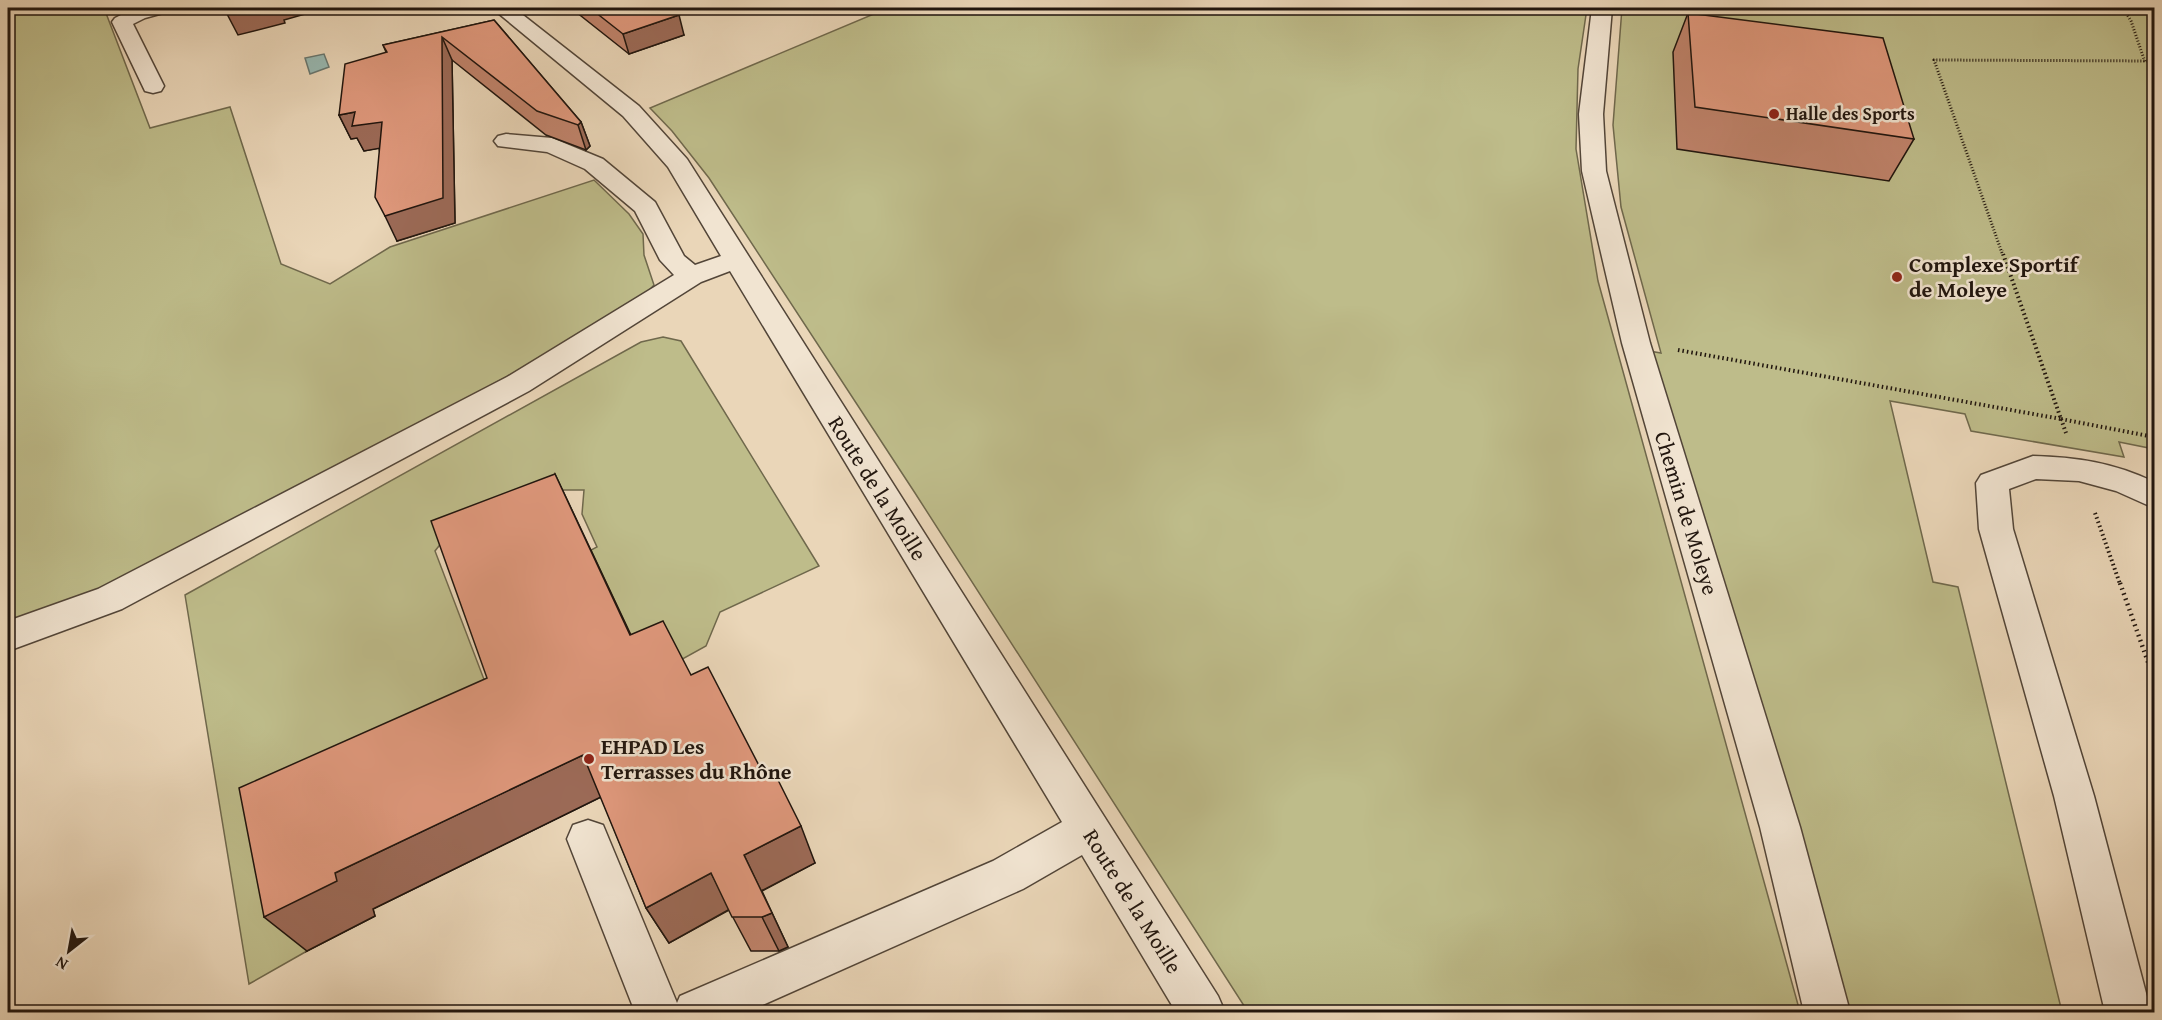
<svg xmlns="http://www.w3.org/2000/svg" width="2162" height="1020" font-family="'Gentium Book Plus',serif">
  <rect width="100%" height="100%" fill="#ead6b8"/>
  <filter id="stains"><feTurbulence type="fractalNoise" baseFrequency=".00333" numOctaves="4"/><feColorMatrix values="0 0 0 0 .2 0 0 0 0 .09 0 0 0 0 .02 0 0 0 .5 -.17"/></filter>
  <radialGradient id="worn" r=".72"><stop offset=".6" stop-color="#630" stop-opacity="0"/><stop offset="1" stop-color="#630" stop-opacity=".3"/></radialGradient>
  <g fill="#bebc8a" stroke="#6f684c" stroke-width="1.5">
    <polygon points="8,8 104,8 150,128 230,107 281,264 330,284 390,247 594,180 629,214 643,234 644,255 654,285 644,296 508,376 234,524 8,632"/>
    <polygon points="888,8 1587,8 1578,69 1576,149 1598,281 1800,1012 1248,1012 915,493 709,178 672,131 650,108"/>
    <polygon points="1622,8 2154,8 2154,449 2119,442 2124,457 1971,431 1965,414 1890,401 1933,582 1958,587 2062,1012 1837,1012 1649,351 1661,353 1621,207 1613,125"/>
    <polygon points="663,337 681,341 819,566 720,612 706,646 650,677 591,550 597,547 582,514 584,490 560,490 446,537 435,551 501,724 280,826 307,951 249,984 185,595 641,342"/>
  </g>
  <polygon fill="#98b9b2" stroke="#687770" stroke-width="1.5" points="324,54 329,67 310,74 305,58"/>
  <g fill="none" stroke-linecap="round" stroke-linejoin="round">
    <g stroke="#524538" stroke-width="3">
      <g id="minor">
        <polygon points="135,8 170,8 167,12 145,18 133,24 164,86 161,91 153,93 145,91 112,22 115,18"/>
        <polygon points="492,8 514,8 639,106 687,159 1218,996 1225,1012 1176,1012 1082,855 1023,889 747,1012 635,1012 567,839 573,825 588,820 603,825 677,1003 680,996 993,861 1062,822 730,271 701,282 529,391 122,609 8,651 8,621 98,589 507,377 674,275 660,260 635,211 585,169 547,152 498,146 494,141 498,136 506,134 552,138 603,159 655,202 684,256 695,265 721,256 668,167 623,116"/>
        <polygon points="1592,8 1612,8 1603,114 1606,171 1650,343 1800,827 1850,1012 1804,1012 1760,827 1622,343 1582,171 1579,114"/>
        <path d="M2033,456C2076,457 2115,463 2154,482V508L2116,491L2079,481L2036,479L2009,489L2013,529L2094,796L2151,1012H2105L2054,796L1979,529L1976,483L1981,475Z"/>
      </g>
    </g>
    <g stroke="#20150e" stroke-width="3" stroke-dasharray="1 2" stroke-linecap="butt">
      <polyline points="2123,8 2131,21 2145,62"/>
      <polyline points="2002,253 1934,60 2154,61"/>
    </g>
    <g stroke="#20150e" stroke-width="4" stroke-dasharray="1.5 3" stroke-linecap="butt">
      <polyline points="1678,350 2061,419 2002,251"/>
      <polyline points="2061,419 2066,433"/>
      <polyline points="2061,419 2154,437"/>
      <polyline points="2095,513 2120,584"/>
    </g>
    <polyline stroke="#20150e" stroke-width="4.5" stroke-dasharray="1.5 4" stroke-linecap="butt" points="2120,583 2154,679"/>
    <use href="#minor" fill="#f1e4d1" fill-rule="evenodd"/>
  </g>
  <g fill="#c0836b" stroke="#20150e" stroke-width="1.5">
    <polygon points="571,8 669,8 684,35 629,54"/>
    <polygon points="1688,13 1914,139 1889,181 1677,149 1673,52"/>
    <polygon points="494,20 581,122 590,146 586,150 546,135 452,60 455,223 397,241 379,148 364,151 357,138 351,139 339,115 386,52 383,45"/>
    <polygon points="555,474 631,635 691,675 766,779 815,863 762,891 788,947 779,951 751,951 729,910 669,943 646,908 601,797 373,909 375,916 307,951 487,678"/>
  </g>
  <g fill="#9c6a57" stroke="#20150e" stroke-width="1.5">
    <polygon points="244,8 326,8 284,20 285,23 238,35 226,12"/>
    <polygon points="679,15 684,35 629,54 623,34"/>
    <polygon points="442,37 452,60 455,223 397,241 385,216"/>
    <polygon points="355,112 382,122 393,146 364,151 357,138 351,139 339,115"/>
    <polygon points="581,122 590,146 586,150 578,125"/>
    <polygon points="583,755 607,794 373,909 375,916 307,951 264,917 335,873"/>
    <polygon points="801,826 815,863 761,891 744,855"/>
    <polygon points="711,873 730,909 669,943 646,908"/>
    <polygon points="772,913 788,947 779,951 762,917"/>
  </g>
  <g fill="#df987c" stroke="#20150e" stroke-width="1.5">
    <polygon points="227,8 244,8 226,12"/>
    <polygon points="590,8 669,8 679,15 623,34"/>
    <polygon points="1688,13 1883,38 1914,139 1695,107"/>
    <polygon points="494,20 581,122 578,125 537,111 442,37 443,198 385,216 375,197 382,122 352,126 355,112 339,115 345,64 387,52 383,45"/>
    <polygon points="555,474 630,635 663,621 691,675 708,667 766,779 775,774 801,826 744,855 772,913 762,917 732,917 711,873 646,908 583,755 335,873 337,881 264,917 239,788 487,678 431,521"/>
  </g>
  <g fill="#8f2418" stroke="#f1e4d1" stroke-width="2">
    <circle cx="1774" cy="114" r="6"/>
    <circle cx="1897" cy="277" r="6"/>
    <circle cx="589" cy="759" r="6"/>
  </g>
  <g text-anchor="middle" stroke-width="5" stroke-linejoin="round" paint-order="stroke">
    <g font-size="18" font-weight="bold" fill="#20150e" stroke="#f1e4d1" text-anchor="start">
      <text x="1786" y="120">Halle des Sports</text>
    </g>
    <g font-size="22" font-weight="bold" fill="#20150e" stroke="#f1e4d1" text-anchor="start">
      <text x="1909" y="272">Complexe Sportif<tspan x="1909" dy="25">de Moleye</tspan></text>
      <text x="601" y="754">EHPAD Les<tspan x="601" dy="25">Terrasses du Rhône</tspan></text>
    </g>
    <g font-size="22" fill="#20150e" stroke="#f1e4d1">
      <text transform="translate(878 488) rotate(58)" y="8">Route de la Moille</text>
      <text transform="translate(1687 513) rotate(73)" y="8">Chemin de Moleye</text>
      <text transform="translate(1133 901) rotate(58)" y="8">Route de la Moille</text>
    </g>
  </g>
  <rect width="2162" height="1020" fill="none" stroke="#ead6b8" stroke-width="30"/>
  <rect x="9" y="9" width="2144" height="1002" fill="none" stroke="#20150e" stroke-width="3"/>
  <rect x="15" y="15" width="2132" height="990" fill="none" stroke="#20150e" stroke-width="1.5"/>
  <g transform="translate(69 951) rotate(211)" stroke="#f1e4d1" stroke-width="4.5" paint-order="stroke">
  <path d="M0-4.5L10 22L0 15L-10 22Z" fill="#20150e"/>
  <text y="-9" font-size="16" font-weight="bold" text-anchor="middle" fill="#20150e">N</text>
  </g>
  <rect width="100%" height="100%" filter="url(#stains)"/>
  <rect width="100%" height="100%" fill="url(#worn)"/>
</svg>
